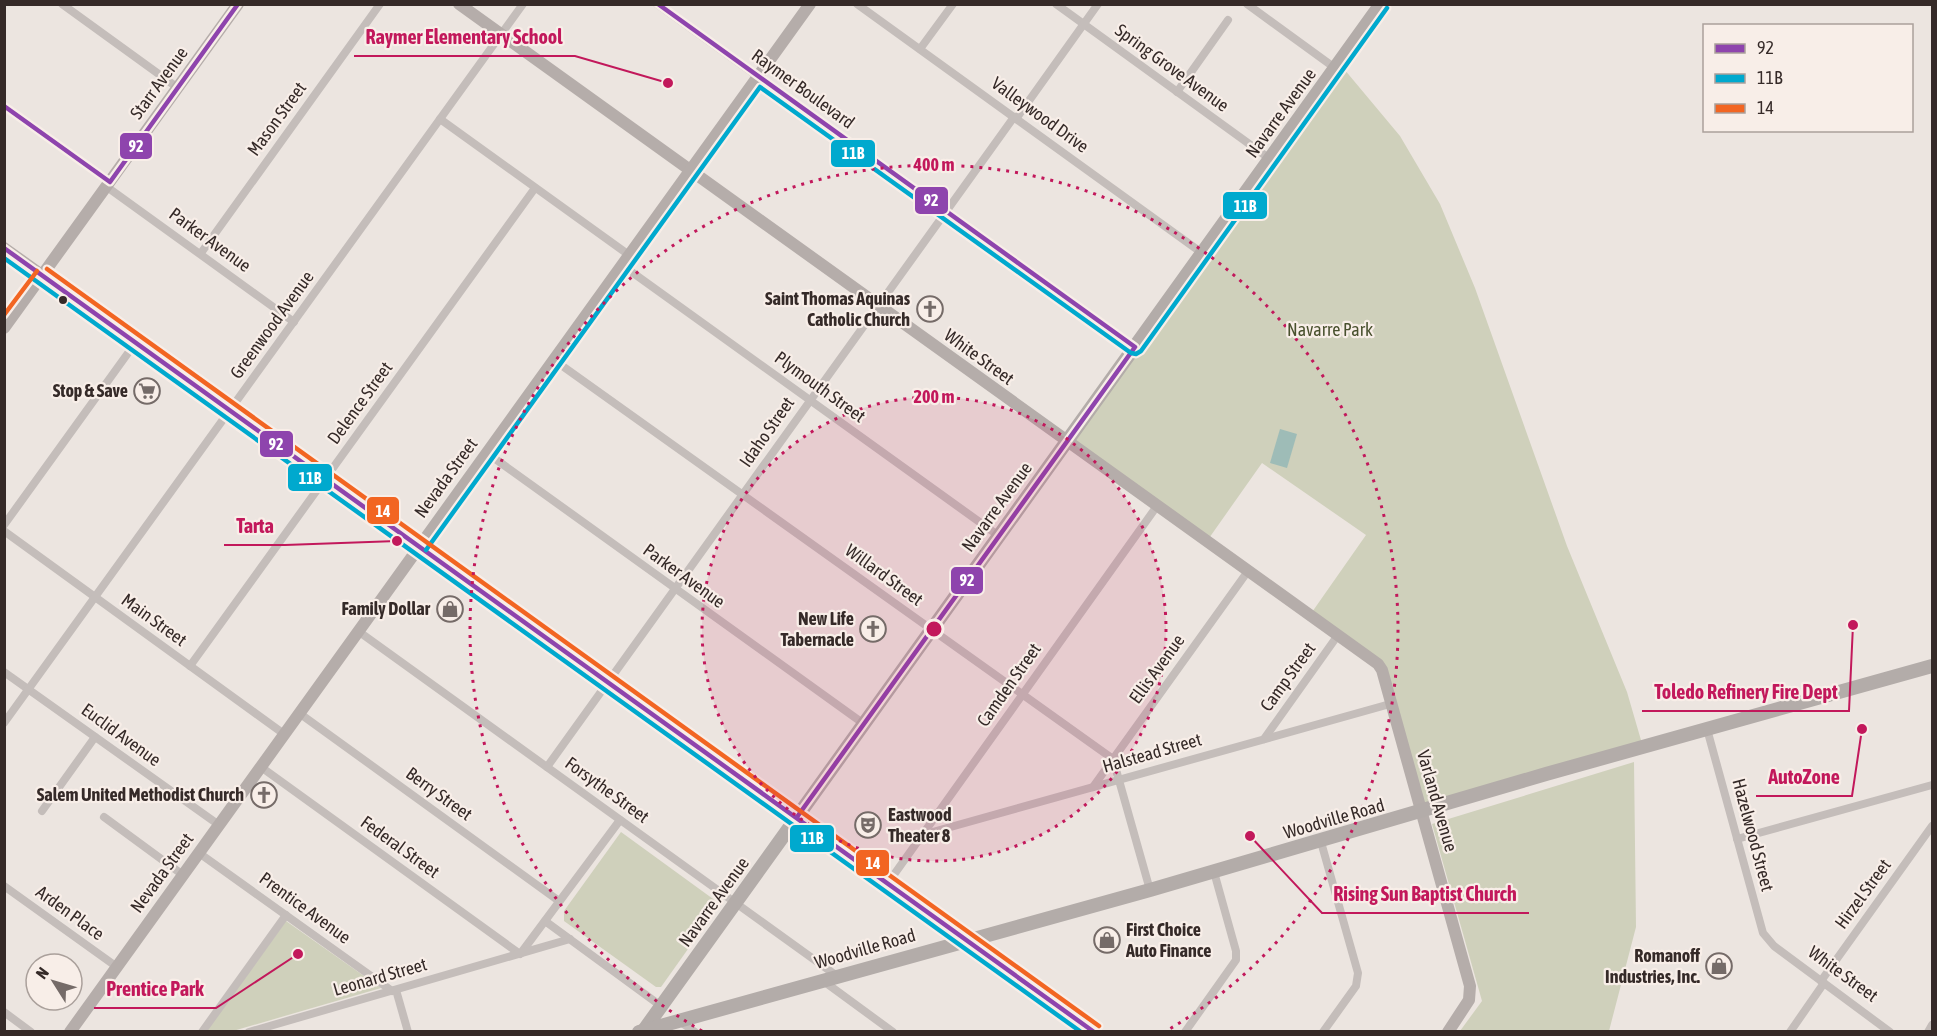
<svg xmlns="http://www.w3.org/2000/svg" width="1937" height="1036" font-family="'Asap Condensed',sans-serif">
  <rect width="100%" height="100%" fill="#ece5e0"/>
  <g fill="#cfd0bb">
    <polygon points="1339,63 1400,136 1440,204 1475,288 1567,546 1627,692 1643,747 1422,812 1382,670 1310,615 1366,535 1262,463 1207,541 1066,442"/>
    <polygon points="1634,762 1636,927 1609,1031 1460,1031 1482,1001 1432,824"/>
    <polygon points="621,832 720,904 661,987 656,987 564,921 564,911"/>
    <polygon points="286,921 381,988 233,1031 206,1032"/>
  </g>
  <polygon fill="#9ebcb7" points="1280,429 1297,434 1287,468 1270,463"/>
  <g fill="none" stroke-linecap="round" stroke-linejoin="round">
    <g stroke="#c4bdba" stroke-width="8">
      <polyline points="62,4 178,88"/>
      <polyline points="657,4 1135,347"/>
      <polyline points="857,4 1202,253"/>
      <polyline points="1056,4 1270,159"/>
      <polyline points="1247,4 1335,68"/>
      <polyline points="920,49 953,4"/>
      <polyline points="1177,92 1228,20"/>
      <polyline points="4,106 110,182"/>
      <polyline points="440,119 629,255"/>
      <polyline points="1016,119 1098,4"/>
      <polyline points="107,187 294,322"/>
      <polyline points="201,253 380,4"/>
      <polyline points="622,265 999,536"/>
      <polyline points="554,360 1113,759 1150,890"/>
      <polyline points="487,453 864,724"/>
      <polyline points="4,525 136,342"/>
      <polyline points="4,531 284,734"/>
      <polyline points="358,631 837,976"/>
      <polyline points="190,666 535,188"/>
      <polyline points="4,672 219,825"/>
      <polyline points="299,713 559,901"/>
      <polyline points="4,723 523,4"/>
      <polyline points="1707,729 1763,933 1774,946 1890,1032"/>
      <polyline points="1264,739 1338,635"/>
      <polyline points="261,767 520,954"/>
      <polyline points="547,767 1014,117"/>
      <polyline points="1093,787 1248,571"/>
      <polyline points="42,811 95,737"/>
      <polyline points="104,817 183,875"/>
      <polyline points="922,835 1390,704"/>
      <polyline points="1737,839 1932,785"/>
      <polyline points="1321,842 1358,973 1356,986 1323,1032"/>
      <polyline points="199,853 392,991"/>
      <polyline points="888,883 1157,506"/>
      <polyline points="4,886 117,967"/>
      <polyline points="545,921 661,1006"/>
      <polyline points="521,953 620,820"/>
      <polyline points="822,980 893,1032"/>
      <polyline points="1821,981 1932,826"/>
      <polyline points="396,990 408,1032"/>
      <polyline points="4,1012 31,1032"/>
      <polyline points="679,1021 695,1032"/>
      <polyline points="202,1032 286,915"/>
      <polyline points="249,1032 570,939"/>
      <polyline points="1185,1032 1236,960 1236,951 1214,872"/>
      <polyline points="1790,1032 1824,983"/>
      <polyline points="1928,1032 1932,1025"/>
    </g>
    <g stroke="#b5adaa" stroke-width="12">
      <polyline points="459,4 1378,664 1382,670 1470,986 1469,1000 1448,1032"/>
      <polyline points="4,248 1095,1032"/>
      <polyline points="4,328 238,4"/>
      <polyline points="70,1032 810,4"/>
    </g>
    <g stroke="#b3aca9" stroke-width="14">
      <polyline points="644,1030 1381,4"/>
      <polyline points="639,1032 1150,890 1546,774 1932,666"/>
    </g>
    <g stroke="#f8eee8" stroke-width="9">
      <g id="bus-1">
        <polyline points="658,4 1135,347 797,817"/>
        <polyline points="4,106 110,182 238,4"/>
        <polyline points="4,248 1094,1032"/>
      </g>
    </g>
    <g stroke="#f8eee8" stroke-width="9">
      <g id="bus-2">
        <polyline points="4,258 1081,1032"/>
        <polyline points="426,550 760,87 1131,353 1136,354 1141,351 1387,8"/>
      </g>
    </g>
    <g stroke="#f8eee8" stroke-width="9">
      <g id="bus-3">
        <polyline points="47,269 1099,1026"/>
        <polyline points="4,315 37,271"/>
      </g>
    </g>
    <use href="#bus-1" stroke="#8e44ad" stroke-width="4.5"/>
    <use href="#bus-2" stroke="#00a9ce" stroke-width="4.5"/>
    <use href="#bus-3" stroke="#f26522" stroke-width="4.5"/>
  </g>
  <circle cx="934" cy="629" r="232" fill="#c2185b" fill-opacity=".12"/>
  <g fill="none" stroke="#c2185b" stroke-width="3" stroke-dasharray="3 6">
    <circle cx="934" cy="629" r="232"/>
    <path d="M702 1031A464 464 0 1 1 1166 1031"/>
  </g>
  <defs>
    <g id="church-ring" transform="scale(1.35)"><circle r="9.5" fill="#f8eee8" stroke="#756b68" stroke-width="1.5"/><path d="M-1.2-6h2.4v3.5h3.3v2.4h-3.3V6h-2.4V-.1h-3.3v-2.4h3.3Z" fill="#756b68"/></g>
    <g id="supermarket-ring" transform="scale(1.35)"><circle r="9.5" fill="#f8eee8" stroke="#756b68" stroke-width="1.5"/><path d="M-6-5.5h2.5l.6 2H6L4.5 2H-2.5L-4.4-4H-6ZM-1.5 3.2a1.3 1.3 0 1 0 .1 0ZM3 3.2a1.3 1.3 0 1 0 .1 0Z" fill="#756b68"/></g>
    <g id="shop-ring" transform="scale(1.35)"><circle r="9.5" fill="#f8eee8" stroke="#756b68" stroke-width="1.5"/><path d="M-5-2.5h2.3a2.7 3.5 0 0 1 5.4 0H5L5.5 6h-11ZM-1.5-2.5h3a1.5 2.3 0 0 0-3 0Z" fill="#756b68"/></g>
    <g id="theatre-ring" transform="scale(1.35)"><circle r="9.5" fill="#f8eee8" stroke="#756b68" stroke-width="1.5"/><path d="M-5-5.5Q0-4 5-5.5V0Q5 5 0 6Q-5 5-5 0ZM-3.3-2.5H-1v1.5H-3.3ZM1-2.5H3.3v1.5H1ZM-2.8 1Q0 5.5 2.8 1Z" fill="#756b68"/></g>
  </defs>
  <g fill-rule="evenodd">
    <use href="#church-ring" x="930" y="309"/>
    <use href="#supermarket-ring" x="147" y="391"/>
    <use href="#shop-ring" x="450" y="609"/>
    <use href="#church-ring" x="873" y="629"/>
    <use href="#church-ring" x="264" y="795"/>
    <use href="#theatre-ring" x="868" y="825"/>
    <use href="#shop-ring" x="1107" y="940"/>
    <use href="#shop-ring" x="1719" y="966"/>
  </g>
  <circle fill="#352a28" stroke="#f8eee8" stroke-width="2" cx="63" cy="300" r="5"/>
  <g text-anchor="middle" stroke-width="4.5" stroke-linejoin="round" paint-order="stroke">
    <g font-size="18" fill="#352a28" stroke="#f8eee8">
      <text transform="translate(1172 68) rotate(36)" y="6">Spring Grove Avenue</text>
      <text transform="translate(159 83) rotate(-54)" y="6">Starr Avenue</text>
      <text transform="translate(803 89) rotate(36)" y="6">Raymer Boulevard</text>
      <text transform="translate(1281 113) rotate(-54)" y="6">Navarre Avenue</text>
      <text transform="translate(1040 115) rotate(36)" y="6">Valleywood Drive</text>
      <text transform="translate(277 119) rotate(-54)" y="6">Mason Street</text>
      <text transform="translate(210 240) rotate(36)" y="6">Parker Avenue</text>
      <text transform="translate(272 325) rotate(-54)" y="6">Greenwood Avenue</text>
      <text transform="translate(979 357) rotate(36)" y="6">White Street</text>
      <text transform="translate(820 387) rotate(36)" y="6">Plymouth Street</text>
      <text transform="translate(360 403) rotate(-54)" y="6">Delence Street</text>
      <text transform="translate(767 432) rotate(-55)" y="6">Idaho Street</text>
      <text transform="translate(446 478) rotate(-54)" y="6">Nevada Street</text>
      <text transform="translate(997 507) rotate(-54)" y="6">Navarre Avenue</text>
      <text transform="translate(884 575) rotate(36)" y="6">Willard Street</text>
      <text transform="translate(684 576) rotate(36)" y="6">Parker Avenue</text>
      <text transform="translate(154 620) rotate(36)" y="6">Main Street</text>
      <text transform="translate(1157 669) rotate(-54)" y="6">Ellis Avenue</text>
      <text transform="translate(1288 677) rotate(-54)" y="6">Camp Street</text>
      <text transform="translate(1009 685) rotate(-55)" y="6">Camden Street</text>
      <text transform="translate(121 735) rotate(36)" y="6">Euclid Avenue</text>
      <text transform="translate(1152 753) rotate(-16)" y="6">Halstead Street</text>
      <text transform="translate(607 790) rotate(36)" y="6">Forsythe Street</text>
      <text transform="translate(439 794) rotate(36)" y="6">Berry Street</text>
      <text transform="translate(1437 801) rotate(74)" y="6">Varland Avenue</text>
      <text transform="translate(1334 819) rotate(-16)" y="6">Woodville Road</text>
      <text transform="translate(1753 835) rotate(75)" y="6">Hazelwood Street</text>
      <text transform="translate(400 847) rotate(36)" y="6">Federal Street</text>
      <text transform="translate(162 873) rotate(-54)" y="6">Nevada Street</text>
      <text transform="translate(1863 894) rotate(-54)" y="6">Hirzel Street</text>
      <text transform="translate(714 902) rotate(-54)" y="6">Navarre Avenue</text>
      <text transform="translate(305 908) rotate(36)" y="6">Prentice Avenue</text>
      <text transform="translate(70 913) rotate(36)" y="6">Arden Place</text>
      <text transform="translate(865 949) rotate(-16)" y="6">Woodville Road</text>
      <text transform="translate(1843 974) rotate(36)" y="6">White Street</text>
      <text transform="translate(380 977) rotate(-16)" y="6">Leonard Street</text>
    </g>
    <g font-size="18" font-weight="bold" fill="#352a28" stroke="#f8eee8" text-anchor="end">
      <text x="910" y="305">Saint Thomas Aquinas<tspan x="910" dy="21">Catholic Church</tspan></text>
      <text x="128" y="397">Stop &amp; Save</text>
      <text x="430" y="615">Family Dollar</text>
      <text x="854" y="625">New Life<tspan x="854" dy="21">Tabernacle</tspan></text>
      <text x="244" y="801">Salem United Methodist Church</text>
      <text x="888" y="821" text-anchor="start">Eastwood<tspan x="888" dy="21">Theater 8</tspan></text>
      <text x="1126" y="936" text-anchor="start">First Choice<tspan x="1126" dy="21">Auto Finance</tspan></text>
      <text x="1700" y="962">Romanoff<tspan x="1700" dy="21">Industries, Inc.</tspan></text>
    </g>
    <g font-size="18" fill="#49512e" stroke="#f8eee8">
      <text x="1330" y="336">Navarre Park</text>
    </g>
  </g>
  <circle cx="934" cy="629" r="9" fill="#c2185b" stroke="#f8eee8" stroke-width="3"/>
  <g font-size="18" text-anchor="middle" font-weight="bold" fill="#c2185b" stroke="#f8eee8" stroke-width="4.5" stroke-linejoin="round" paint-order="stroke">
    <text x="934" y="171">400 m</text>
    <text x="934" y="403">200 m</text>
  </g>
  <path fill="none" stroke="#c2185b" stroke-width="2" d="M668 83L575 56H354M397 541L285 545H224M1853 625L1849 711H1642M1862 729L1852 796H1756M1250 836L1322 913H1529M298 954L216 1008H94"/>
  <g fill="#c2185b" stroke="#f8eee8" stroke-width="2">
    <circle cx="668" cy="83" r="6"/>
    <circle cx="397" cy="541" r="6"/>
    <circle cx="1853" cy="625" r="6"/>
    <circle cx="1862" cy="729" r="6"/>
    <circle cx="1250" cy="836" r="6"/>
    <circle cx="298" cy="954" r="6"/>
  </g>
  <g font-size="20" text-anchor="middle" font-weight="bold" fill="#c2185b" stroke="#f8eee8" stroke-width="4.5" stroke-linejoin="round" paint-order="stroke">
    <text x="464" y="44">Raymer Elementary School</text>
    <text x="255" y="533">Tarta</text>
    <text x="1746" y="699">Toledo Refinery Fire Dept</text>
    <text x="1804" y="784">AutoZone</text>
    <text x="1425" y="901">Rising Sun Baptist Church</text>
    <text x="155" y="996">Prentice Park</text>
  </g>
  <g stroke="#f8eee8" stroke-width="2">
    <rect x="119" y="132" width="34" height="28" rx="6" fill="#8e44ad"/>
    <rect x="830" y="139" width="46" height="29" rx="6" fill="#00a9ce"/>
    <rect x="914" y="186" width="35" height="29" rx="6" fill="#8e44ad"/>
    <rect x="1222" y="191" width="46" height="29" rx="6" fill="#00a9ce"/>
    <rect x="259" y="430" width="35" height="28" rx="6" fill="#8e44ad"/>
    <rect x="287" y="463" width="46" height="29" rx="6" fill="#00a9ce"/>
    <rect x="366" y="496" width="34" height="29" rx="6" fill="#f26522"/>
    <rect x="950" y="566" width="34" height="29" rx="6" fill="#8e44ad"/>
    <rect x="789" y="824" width="46" height="29" rx="6" fill="#00a9ce"/>
    <rect x="855" y="849" width="35" height="28" rx="6" fill="#f26522"/>
  </g>
  <g font-size="16" text-anchor="middle" font-weight="bold" fill="#fff">
    <text x="136" y="152">92</text>
    <text x="853" y="159">11B</text>
    <text x="931" y="206">92</text>
    <text x="1245" y="212">11B</text>
    <text x="276" y="450">92</text>
    <text x="310" y="484">11B</text>
    <text x="383" y="517">14</text>
    <text x="967" y="586">92</text>
    <text x="812" y="844">11B</text>
    <text x="873" y="869">14</text>
  </g>
  <rect width="1937" height="1036" fill="none" stroke="#352a28" stroke-width="12"/>
  <rect x="1703" y="24" width="210" height="108" fill="#f8eee8" stroke="#aaa09b" stroke-width="1.5"/>
  <rect x="1715" y="44" width="30" height="9" fill="#8e44ad" stroke="#aaa09b" stroke-width="1.5"/>
  <text x="1757" y="54" font-size="18" fill="#352a28">92</text>
  <rect x="1715" y="74" width="30" height="9" fill="#00a9ce" stroke="#aaa09b" stroke-width="1.5"/>
  <text x="1757" y="84" font-size="18" fill="#352a28">11B</text>
  <rect x="1715" y="104" width="30" height="9" fill="#f26522" stroke="#aaa09b" stroke-width="1.5"/>
  <text x="1757" y="114" font-size="18" fill="#352a28">14</text>
  <g transform="translate(54 982) rotate(307)"><circle r="28" fill="#f8eee8" stroke="#aaa09b" stroke-width="1.5"/>
  <path d="M0-4.5L10 22L0 15L-10 22Z" fill="#756b68"/>
  <text y="-9" font-size="16" font-weight="bold" text-anchor="middle" fill="#352a28">N</text>
  </g>
</svg>
